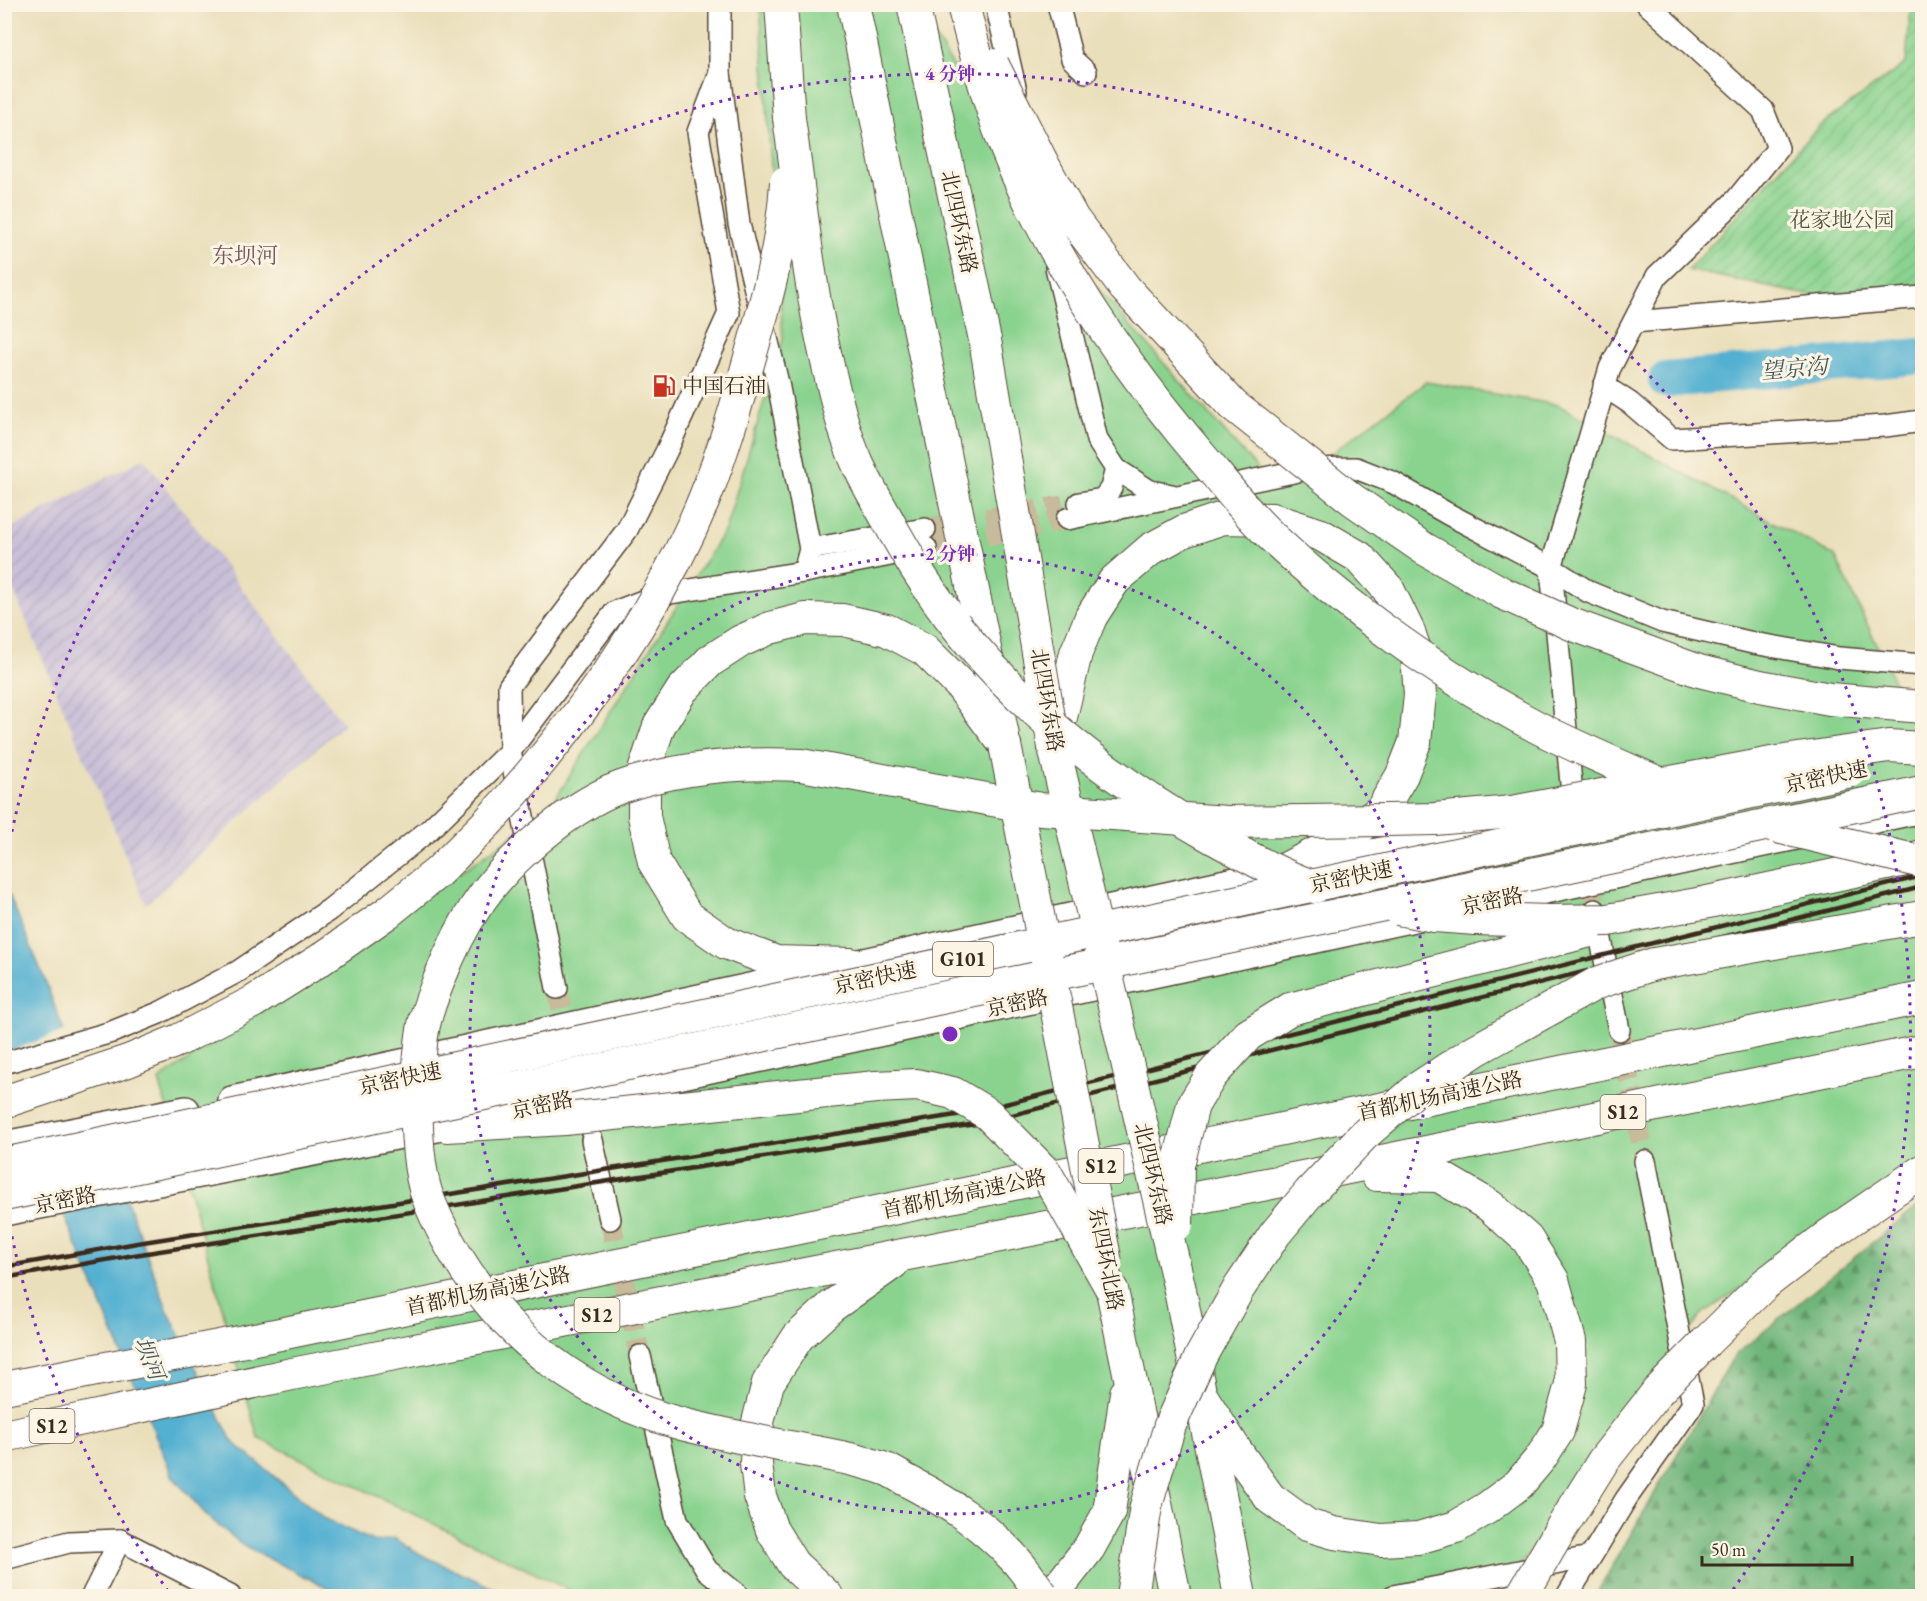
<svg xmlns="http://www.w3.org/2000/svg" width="1927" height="1601" font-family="'EB Garamond','Noto Serif SC',serif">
  <defs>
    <pattern id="industrial-furrows" width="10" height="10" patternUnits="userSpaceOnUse" patternTransform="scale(1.5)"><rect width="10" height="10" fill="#c9bfd8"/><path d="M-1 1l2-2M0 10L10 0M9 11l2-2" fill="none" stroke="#aea4b9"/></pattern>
    <pattern id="forest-firs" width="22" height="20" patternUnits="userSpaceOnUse" patternTransform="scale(1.5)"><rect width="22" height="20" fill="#6fb57a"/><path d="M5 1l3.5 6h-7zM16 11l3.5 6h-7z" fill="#5c9363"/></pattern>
    <pattern id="garden-furrows" width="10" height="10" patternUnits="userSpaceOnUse" patternTransform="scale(1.5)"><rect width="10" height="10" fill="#8ad38f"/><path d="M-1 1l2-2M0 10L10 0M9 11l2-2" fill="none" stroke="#78b57b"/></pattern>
  </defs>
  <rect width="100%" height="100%" fill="#fcf5e5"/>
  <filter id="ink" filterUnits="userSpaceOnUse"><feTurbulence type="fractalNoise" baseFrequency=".0167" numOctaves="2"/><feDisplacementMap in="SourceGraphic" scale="12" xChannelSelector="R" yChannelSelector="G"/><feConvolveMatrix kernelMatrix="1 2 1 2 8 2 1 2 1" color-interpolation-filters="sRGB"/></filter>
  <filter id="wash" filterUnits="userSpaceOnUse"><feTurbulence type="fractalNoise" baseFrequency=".008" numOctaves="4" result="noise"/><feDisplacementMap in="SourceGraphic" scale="24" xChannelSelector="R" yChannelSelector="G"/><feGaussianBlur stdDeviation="1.35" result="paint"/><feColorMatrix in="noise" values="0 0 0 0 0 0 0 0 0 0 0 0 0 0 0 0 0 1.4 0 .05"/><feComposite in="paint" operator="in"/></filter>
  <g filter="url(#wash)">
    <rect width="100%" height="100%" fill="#eadfbb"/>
    <polygon fill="url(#industrial-furrows)" points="144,458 344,724 146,904 4,568 5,531"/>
    <polygon fill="url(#forest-firs)" stroke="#55704c" stroke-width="1.5" points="1922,1202 1922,1596 1595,1596 1734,1356"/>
    <polygon fill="#8ad38f" stroke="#627e56" stroke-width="1.5" points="760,5 914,5 1092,282 1279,493 1426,382 1558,405 1835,556 1922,741 1922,1168 1702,1314 1499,1596 581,1596 258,1438 159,1080 547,812 725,530 783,339"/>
    <polygon fill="url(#garden-furrows)" stroke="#627e56" stroke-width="1.5" points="1911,5 1922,5 1922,295 1850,304 1688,270 1818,127 1906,63"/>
    <polygon fill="#52b0d1" stroke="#466d78" stroke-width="1.5" points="4,883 43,975 167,1309 232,1441 325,1519 375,1542 394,1538 420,1554 510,1596 345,1596 247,1548 208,1517 173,1477 5,1073"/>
    <polygon fill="#eadfbb" points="67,1030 128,1195 57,1209 4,1081 5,1053"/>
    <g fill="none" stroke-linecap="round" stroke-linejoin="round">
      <polyline stroke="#52b0d1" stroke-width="36" points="1666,380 1922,356"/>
    </g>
  </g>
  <g filter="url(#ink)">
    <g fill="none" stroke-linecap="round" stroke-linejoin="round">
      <g stroke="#c7bb9c" stroke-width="21" stroke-dasharray="21 10" stroke-linecap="butt">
        <polyline points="925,529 1063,506"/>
        <polyline points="926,548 1067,519"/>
        <polyline points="1577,818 1595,909"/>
        <polyline points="557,988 569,1040"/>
        <polyline points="1619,1030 1645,1161"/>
        <polyline points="610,1219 640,1356"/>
      </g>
      <g stroke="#554536" stroke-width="24">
        <g id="minor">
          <polyline points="720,4 720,73 739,224 778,383 810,549 804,572"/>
          <polyline points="996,4 1016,91"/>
          <polyline points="1058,4 1072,59 1086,72"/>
          <polyline points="1647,4 1763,110 1778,148 1736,200 1657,276 1610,368 1551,568 1589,592 1662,622 1753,643 1839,658 1922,665"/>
          <polyline points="1056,267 1097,440 1116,469 1150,491 1172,495"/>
          <polyline points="1634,322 1922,297"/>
          <polyline points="1604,386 1630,403 1672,439 1885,426 1922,421"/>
          <polyline points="1079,503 1103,499 1111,488 1116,469"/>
          <polyline points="1067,519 1308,469 1356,468 1394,483 1448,514 1551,568 1572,794"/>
          <polyline points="810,549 925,529"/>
          <polyline points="1595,910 1619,1030"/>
          <polyline points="557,988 510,751 509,686 627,530 667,450 729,313 698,132 720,73"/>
          <polyline points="4,1063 112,1032 159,1013 239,971 329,910 429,830 510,751 615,612 658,595 804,572 926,548"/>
          <polyline points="592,1140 610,1219"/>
          <polyline points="640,1356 677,1520 707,1570 739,1596"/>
          <polyline points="4,1559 69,1542 120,1540"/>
          <polyline points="92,1596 120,1540 230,1596"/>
          <polyline points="1393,1596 1590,1557"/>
          <polyline points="1567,1596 1626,1499 1693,1404 1645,1161"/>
        </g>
      </g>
      <g stroke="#554536" stroke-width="30">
        <g id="major">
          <polyline points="232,1100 1281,871 1523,823"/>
          <polyline points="510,1112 1922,809"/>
          <polyline points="4,1145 186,1110"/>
          <polyline points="4,1212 437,1128"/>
        </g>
      </g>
      <g stroke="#554536" stroke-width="34">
        <g id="highway">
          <polyline points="781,4 789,118"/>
          <polyline points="853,4 925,356"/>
          <polyline points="913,4 985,340"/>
          <polyline points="975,600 1003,736"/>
          <polyline points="1054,747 1076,653 1091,617 1114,581 1151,549 1184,531 1223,518 1272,519 1321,535 1359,557 1388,589 1408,630 1417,655 1420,695 1415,742 1402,775 1382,809 1350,836 1281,871"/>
          <polyline points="1703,903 1919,857"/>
          <polyline points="851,964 776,962 726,943 687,916 654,862 644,816 644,771 659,726 682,690 710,661 741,641 770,628 805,619 843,620 887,630 925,650 960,685 1005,745"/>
          <polyline points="4,1102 128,1061 179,1040 253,1002 320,960 387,913 438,872 487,823"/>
          <polyline points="447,1126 565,1119"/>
          <polyline points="1112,1290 1175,1596"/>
          <polyline points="1180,1290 1240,1596"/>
          <polyline points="1706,1342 1765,1284 1829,1235 1922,1171"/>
          <polyline points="4,1388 280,1334 1922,998"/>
          <polyline points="1199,1392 1237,1452 1270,1498 1307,1525 1334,1533 1381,1540 1418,1538 1456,1527 1487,1508 1519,1484 1540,1459 1558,1431 1571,1384 1570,1341 1553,1280 1527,1239 1490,1206 1439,1176 1377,1175"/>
          <polyline points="4,1436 292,1374 1323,1173 1922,1051"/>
          <polyline points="1559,1532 1603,1461 1658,1391"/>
          <polyline points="827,1596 793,1564 772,1530 760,1496 756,1464 758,1422 768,1383 798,1337 832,1306 893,1263"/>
          <polyline points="1044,1596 1061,1584 1089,1548 1109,1512 1126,1393"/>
        </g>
      </g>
      <use href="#minor" stroke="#fff" stroke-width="21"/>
      <use href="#major" stroke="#fff" stroke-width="27"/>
      <use href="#highway" stroke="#fff" stroke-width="32"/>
      <g stroke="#3b2a1e" stroke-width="4.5">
        <polyline points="4,1267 137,1243 969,1113 1922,876"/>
        <polyline points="4,1278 134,1255 976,1124 1922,887"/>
      </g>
      <g stroke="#554536" stroke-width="34" stroke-linecap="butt">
        <g id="highway-bridge">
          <path d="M964,9C980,71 996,132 1024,190C1071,289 1135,379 1206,462C1226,486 1245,511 1267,532C1343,605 1444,678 1537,727C1579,749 1623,767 1666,786"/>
          <polyline points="993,65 1044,166 1073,219 1125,288 1233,405 1353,500 1423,548 1502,593 1571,624 1699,671 1760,686 1830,699 1922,707"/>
          <path d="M789,118C801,203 809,290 830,374C837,402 844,433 856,460C864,479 875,498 886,517C910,562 939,606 972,645C1037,722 1121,785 1208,835C1243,854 1277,874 1315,887"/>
          <polyline points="985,340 1054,747 1180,1290"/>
          <polyline points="925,356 975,600"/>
          <polyline points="1005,745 1106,1263"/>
          <path d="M487,823C575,727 655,619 705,497C724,449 738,400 752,350C768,295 783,239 786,182"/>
          <polyline points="1777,827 1922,862"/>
          <polyline points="1398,909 1434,916 1476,919 1550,921 1608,920 1703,903"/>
          <polyline points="565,1119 876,1087 917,1085 953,1093 988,1114 1046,1173 1112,1290"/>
          <polyline points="4,1164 1851,771"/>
          <polyline points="4,1195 1922,792"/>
          <polyline points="1177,1224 1178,1165 1193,1105 1211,1076 1248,1035 1290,1009 1586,932"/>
          <polyline points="1658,1391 1706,1342"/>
          <polyline points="1524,1592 1559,1532"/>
          <path d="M1043,1596C1033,1583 1024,1568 1012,1556C982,1524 952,1505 913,1484C905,1480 896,1474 888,1470C859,1459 820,1453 789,1447C753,1440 717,1433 682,1424C586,1399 507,1340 456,1255C444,1234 432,1212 425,1189C417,1160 415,1112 418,1081C419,1064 420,1047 423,1030C426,1011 434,993 441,975C461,925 485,886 525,850C553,825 585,800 621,787C678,767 741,762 801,765L1041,809L1227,822L1387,820L1435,819L1512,812L1777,762L1889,746L1922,748"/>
          <polyline points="1132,1596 1146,1506 1170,1425 1201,1356 1239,1288 1275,1234 1309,1193 1363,1136 1418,1088 1476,1050 1597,983 1654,964 1922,917"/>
        </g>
      </g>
      <use href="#highway-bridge" stroke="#fff" stroke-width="32"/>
    </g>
  </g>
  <g fill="none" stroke="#7b2cbf" stroke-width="3" stroke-dasharray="3 6">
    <circle cx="950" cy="1034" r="480"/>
    <path d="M168 1591A960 960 0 0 1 5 1201M5 867A960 960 0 1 1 1732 1591"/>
  </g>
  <defs>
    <g id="fuel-bare" transform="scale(1.8)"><path d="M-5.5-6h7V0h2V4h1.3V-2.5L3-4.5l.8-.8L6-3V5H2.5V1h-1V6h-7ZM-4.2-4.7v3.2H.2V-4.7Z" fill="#c8321e" stroke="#fcf5e5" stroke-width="2.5" paint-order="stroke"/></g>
  </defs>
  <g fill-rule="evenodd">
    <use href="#fuel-bare" x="664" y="386"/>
  </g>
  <g text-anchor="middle" stroke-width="6" stroke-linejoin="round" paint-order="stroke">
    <g fill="#fcf5e5" stroke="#75675a" stroke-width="1.5">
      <rect x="933" y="942" width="60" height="34" rx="4.5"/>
      <rect x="1600.5" y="1095" width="45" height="34" rx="4.5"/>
      <rect x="1078.5" y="1149" width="45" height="34" rx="4.5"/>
      <rect x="574.5" y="1298" width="45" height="34" rx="4.5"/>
      <rect x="29.5" y="1409" width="45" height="34" rx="4.5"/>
    </g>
    <g font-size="20" font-weight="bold" fill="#3b2a1e">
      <text x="963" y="966">G101</text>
      <text x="1623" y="1119">S12</text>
      <text x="1101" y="1173">S12</text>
      <text x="597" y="1322">S12</text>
      <text x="52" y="1433">S12</text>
    </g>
    <g font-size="21" fill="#4f543a" stroke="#fcf5e5">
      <text x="1842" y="227">花家地公园</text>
    </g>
    <g font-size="21" fill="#3b2a1e" stroke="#fcf5e5">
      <text transform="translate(959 222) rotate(78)" y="7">北四环东路</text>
      <text transform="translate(1047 700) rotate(80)" y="7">北四环东路</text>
      <text transform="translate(1826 777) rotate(-12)" y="7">京密快速</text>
      <text transform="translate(1351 877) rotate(-12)" y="7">京密快速</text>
      <text transform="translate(1492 901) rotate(-12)" y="7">京密路</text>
      <text transform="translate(875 978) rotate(-12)" y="7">京密快速</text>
      <text transform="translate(1017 1003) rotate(-12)" y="7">京密路</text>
      <text transform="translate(400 1079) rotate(-12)" y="7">京密快速</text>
      <text transform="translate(1440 1096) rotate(-12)" y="7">首都机场高速公路</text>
      <text transform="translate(542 1105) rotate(-12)" y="7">京密路</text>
      <text transform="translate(1153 1174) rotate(77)" y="7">北四环东路</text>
      <text transform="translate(964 1194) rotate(-12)" y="7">首都机场高速公路</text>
      <text transform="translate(65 1200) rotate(-11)" y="7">京密路</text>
      <text transform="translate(1106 1259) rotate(79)" y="7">东四环北路</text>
      <text transform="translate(488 1291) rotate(-12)" y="7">首都机场高速公路</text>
    </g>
    <g font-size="21" fill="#3b2a1e" stroke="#fcf5e5" text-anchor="start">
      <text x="682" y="393">中国石油</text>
    </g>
    <g font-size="22" fill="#79565b" stroke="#fcf5e5">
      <text x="245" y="263">东坝河</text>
    </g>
    <g font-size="22" font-style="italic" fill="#43595d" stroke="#fcf5e5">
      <text transform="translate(1794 368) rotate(-5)" y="8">望京沟</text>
      <text transform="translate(150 1358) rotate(68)" y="8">坝河</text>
    </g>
  </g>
  <circle cx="950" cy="1034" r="9" fill="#7b2cbf" stroke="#fcf5e5" stroke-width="3"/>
  <g font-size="18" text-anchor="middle" font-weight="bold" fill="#7b2cbf" stroke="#fcf5e5" stroke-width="6" stroke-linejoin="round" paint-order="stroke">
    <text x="950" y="80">4 分钟</text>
    <text x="950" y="560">2 分钟</text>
  </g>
  <rect width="1927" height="1601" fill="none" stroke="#fcf5e5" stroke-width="24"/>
  <path d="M1702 1556v9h150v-9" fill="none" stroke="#3b2a1e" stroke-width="3"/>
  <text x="1711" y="1556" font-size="18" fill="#3b2a1e" stroke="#fcf5e5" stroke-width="4.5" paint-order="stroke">50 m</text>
</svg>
